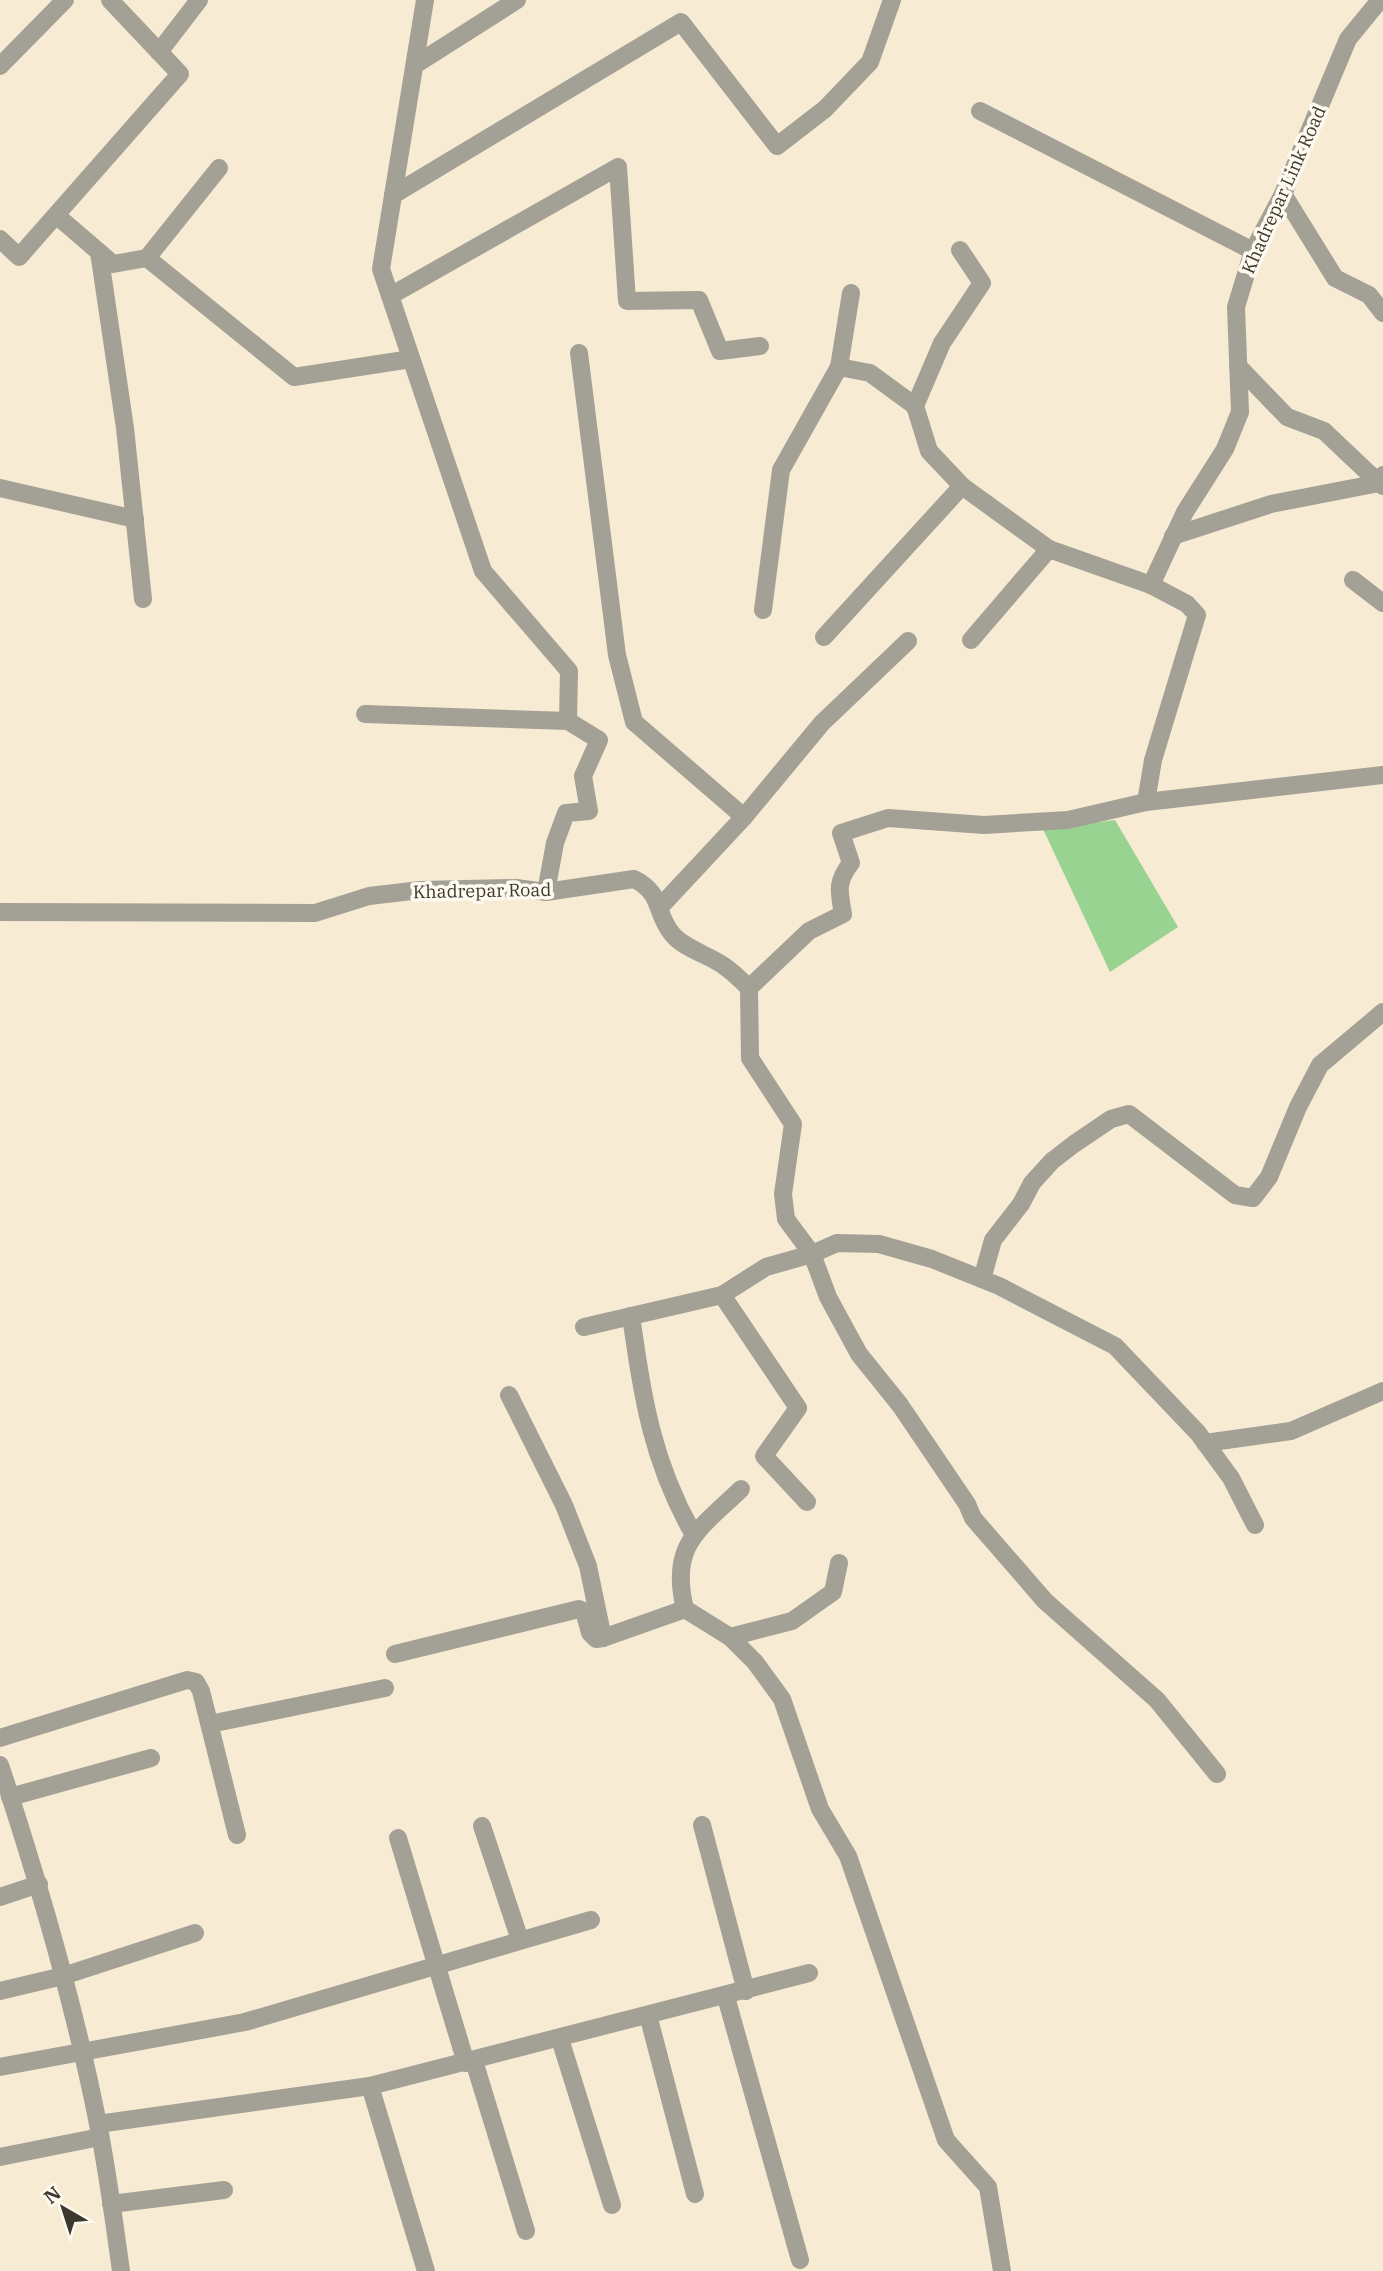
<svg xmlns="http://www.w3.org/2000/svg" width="1383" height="2271" font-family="'IBM Plex Serif',serif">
  <rect width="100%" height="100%" fill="#f8ebd3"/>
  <polygon fill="#99d392" points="1115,820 1178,927 1110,972 1043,829"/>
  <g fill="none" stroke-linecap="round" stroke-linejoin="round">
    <g stroke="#a3a095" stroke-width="18">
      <polyline points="159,52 199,0"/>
      <polyline points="415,65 517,0"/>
      <polyline points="0,66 65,0"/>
      <polyline points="980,111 1253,251"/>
      <polyline points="1283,194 1335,278 1369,295 1383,313"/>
      <polyline points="393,195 681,22 777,146 825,109 870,62 892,0"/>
      <polyline points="56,215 113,264 147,258 294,377 411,359"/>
      <polyline points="0,239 19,257 180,74 110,0"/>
      <polyline points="960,250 982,283 942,343 915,406 929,451 962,486 1049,549 1151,585"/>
      <polyline points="99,252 125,428 143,599"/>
      <polyline points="147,258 219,168"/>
      <polyline points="390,296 618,167 627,301 699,300 720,351 760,346"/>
      <polyline points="579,353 617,655 634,722 744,817"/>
      <polyline points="1238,366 1287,417 1324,431 1379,483 1383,475"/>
      <polyline points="839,367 870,373 915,406"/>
      <polyline points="0,488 135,519"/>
      <polyline points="1173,536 1271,504 1379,483 1383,486"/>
      <polyline points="1353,580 1383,603"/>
      <polyline points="763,610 781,470 839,367 851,293"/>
      <polyline points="824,637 962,486"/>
      <polyline points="971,640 1049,549"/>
      <polyline points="365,714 568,721 569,671 483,571 381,269 425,0"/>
      <polyline points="1146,802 1153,760 1197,615 1187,604 1151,585 1185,512 1225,449 1240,412 1236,307 1253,251 1283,194 1348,39 1380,0"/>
      <polyline points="546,892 555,843 566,813 589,811 583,776 599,740 568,721"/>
      <polyline points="660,907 744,817 822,723 908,641"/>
      <path d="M0,912L315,913L369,896L420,890L516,888L546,892L634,879C664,894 654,913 673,935C685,949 709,955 724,966C733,972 741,980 749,988"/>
      <polyline points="982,1279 993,1240 1021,1204 1032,1183 1052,1161 1074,1144 1111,1119 1129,1114 1235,1195 1253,1198 1269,1177 1298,1107 1320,1065 1383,1012"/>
      <polyline points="722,1295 798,1408 764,1456 807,1502"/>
      <path d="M631,1316C643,1399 652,1462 694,1535"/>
      <polyline points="584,1327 722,1295 766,1267 812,1254 837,1243 879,1244 932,1259 999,1286 1115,1346 1198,1433 1231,1478 1255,1525"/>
      <polyline points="509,1395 564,1505 588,1566 603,1638"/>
      <polyline points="1205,1443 1291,1431 1383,1391"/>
      <path d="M741,1489C699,1530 669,1544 685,1609L730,1637L755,1662L782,1699L820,1809L848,1856L946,2140L988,2187L1002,2271"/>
      <polyline points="730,1637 792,1621 833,1592 839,1563"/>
      <polyline points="395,1654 579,1609 584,1611 590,1633 596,1639 603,1638 685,1609"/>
      <polyline points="210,1724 385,1688"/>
      <polyline points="0,1738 187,1680 196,1682 201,1691 237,1835"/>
      <path d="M0,1765C39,1883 74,2002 98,2124C108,2173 114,2222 121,2271"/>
      <path d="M1217,1774L1157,1700L1045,1601L973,1518L967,1504L900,1405L859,1354L828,1297L812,1254L786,1219L783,1194L793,1124L750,1058L749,988L809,931L843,914C839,891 836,882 851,863L841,833L888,818L984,825L1068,820L1146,802L1383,775"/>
      <polyline points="10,1797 151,1758"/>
      <polyline points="702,1825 746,1991"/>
      <polyline points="482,1826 520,1940"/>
      <polyline points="398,1838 466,2063"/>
      <polyline points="0,1897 39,1884"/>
      <polyline points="0,1991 63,1976 195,1933"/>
      <polyline points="726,1997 800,2260"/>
      <polyline points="648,2015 695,2194"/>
      <polyline points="560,2039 612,2205"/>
      <polyline points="474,2061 526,2231"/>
      <polyline points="0,2067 245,2022 591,1920"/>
      <polyline points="370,2086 426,2271"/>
      <polyline points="98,2124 370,2086 809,1973"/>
      <polyline points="0,2157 100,2137"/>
      <polyline points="111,2204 224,2190"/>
    </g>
  </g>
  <g text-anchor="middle" stroke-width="7" stroke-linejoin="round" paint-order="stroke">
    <g font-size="18" fill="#3c382e" stroke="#fffaf0">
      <text transform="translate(1284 190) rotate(-66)" y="6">Khadrepar Link Road</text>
      <text transform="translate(482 891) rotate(-1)" y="6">Khadrepar Road</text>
    </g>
  </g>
  <g transform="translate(63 2208) rotate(321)" stroke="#fffaf0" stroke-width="5" paint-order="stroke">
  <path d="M0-5L12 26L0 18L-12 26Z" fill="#3c382e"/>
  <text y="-10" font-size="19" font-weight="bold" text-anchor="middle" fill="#3c382e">N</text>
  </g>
</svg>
